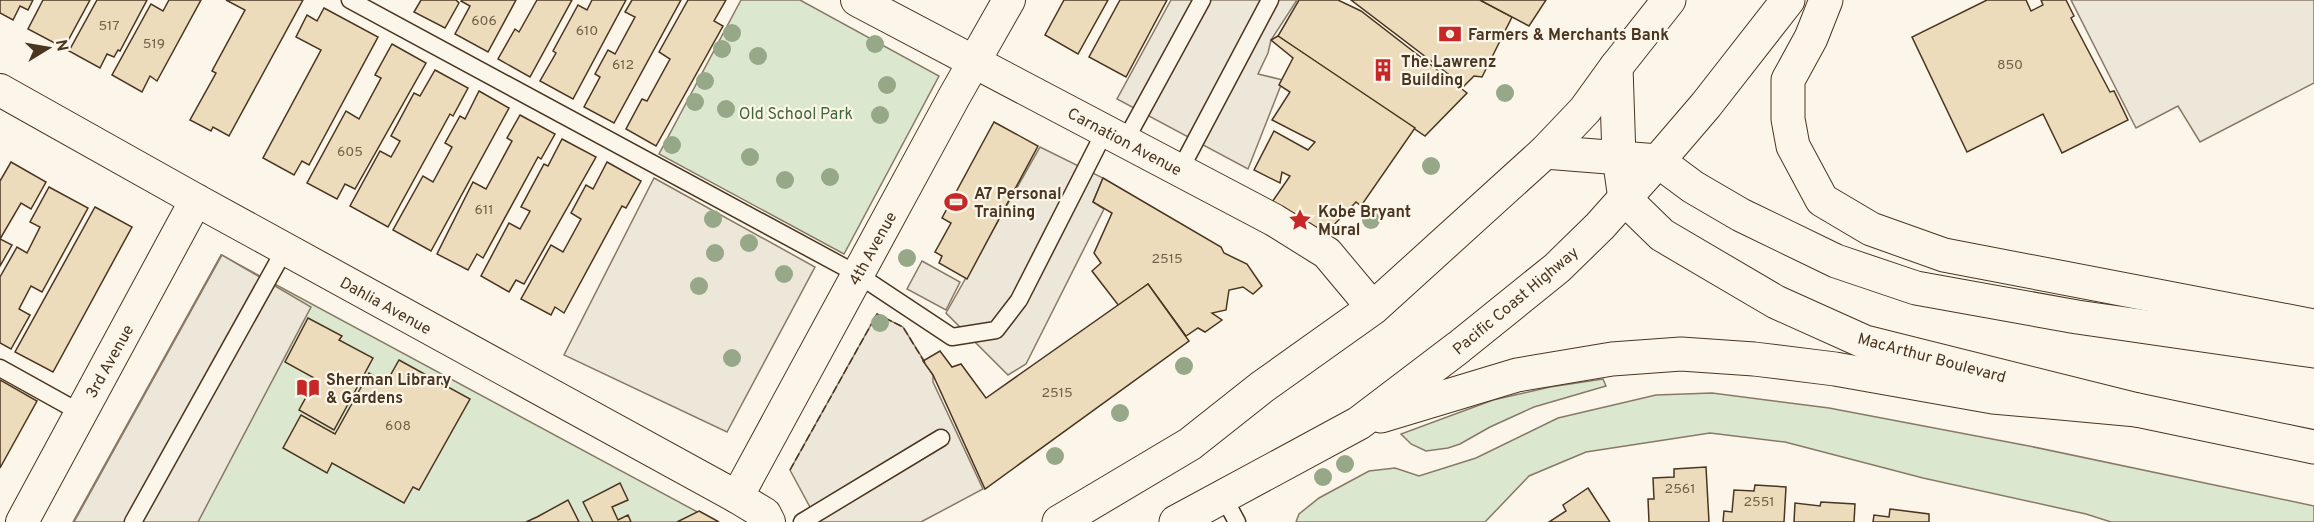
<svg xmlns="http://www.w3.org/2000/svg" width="2314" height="522" font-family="Overpass,sans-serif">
  <rect width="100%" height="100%" fill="#fbf6e9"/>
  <g fill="#dce7d0" stroke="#887966" stroke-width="1.5">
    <polygon points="741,0 800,0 939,76 844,254 659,154"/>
    <polygon points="221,255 716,522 73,522"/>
    <polygon points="1603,379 1606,386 1534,407 1490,427 1460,444 1448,448 1426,451 1411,444 1401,434 1493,400 1550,387"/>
    <polygon points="1712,393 1829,408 2029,446 2314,506 2314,522 2111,522 2086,514 1923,478 1785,442 1710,433 1586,452 1529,476 1485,522 1296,522 1299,514 1319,498 1369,471 1395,468 1419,476 1476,458 1558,418 1656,395"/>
  </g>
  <g fill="#ede7d9" stroke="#887966" stroke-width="1.5">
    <polygon points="1171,0 1297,0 1271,40 1268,53 1258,74 1283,80 1248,169 1117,99"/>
    <polygon points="2071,0 2314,0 2314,83 2200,142 2178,106 2136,128"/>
    <polygon points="1040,147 1103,178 1093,202 1104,209 1026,364 1008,375 946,313"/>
    <polygon points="654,178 815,267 727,432 564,355"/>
    <polygon points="222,255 311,307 198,522 74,522"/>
    <polygon points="922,261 960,282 946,310 907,289"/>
    <polygon points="877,314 903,327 933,375 933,382 983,489 921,522 818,522 790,470"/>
  </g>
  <g fill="#ecdcbc" stroke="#4a3520" stroke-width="1.5">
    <polygon points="0,0 33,0 28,10 20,6 13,20 0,13"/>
    <polygon points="43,0 90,0 64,48 28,29"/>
    <polygon points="97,0 147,0 120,51 118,50 114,57 107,54 100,68 69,51"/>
    <polygon points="169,0 201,0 157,81 150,76 142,92 112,75 151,4 163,11"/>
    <polygon points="226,0 303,0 229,136 213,127 211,131 190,120 216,73 212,71 245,10"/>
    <polygon points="421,0 456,0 459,3 445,28 414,12"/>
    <polygon points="462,0 516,0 488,52 455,34 470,6 461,1"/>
    <polygon points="537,0 572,0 530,77 498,59 515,29 519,32"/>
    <polygon points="592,0 626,0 573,99 540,81 556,53 553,51 578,5 587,10"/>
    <polygon points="632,0 681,0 614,123 584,107 600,77 595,74 608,50 615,54 635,17 625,12"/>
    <polygon points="688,0 726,0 714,21 723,26 656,146 626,129 642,99 647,101 670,59 659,52"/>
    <polygon points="1064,0 1108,0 1078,54 1045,35"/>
    <polygon points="1120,0 1167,0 1126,77 1089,57"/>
    <polygon points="1299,0 1338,0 1361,11 1467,93 1425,136 1278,36"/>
    <polygon points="1351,0 1480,0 1512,17 1482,77 1474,76 1464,86"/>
    <polygon points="1480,0 1546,0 1529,26"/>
    <polygon points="1987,0 2026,0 2031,11 2043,5 2041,0 2066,0 2074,16 2071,18 2110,92 2114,91 2128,120 2062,153 2043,114 1967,152 1912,37"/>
    <polygon points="324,8 378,37 309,165 302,161 294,175 263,158 321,50 296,37 307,15 317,21"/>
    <polygon points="1278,36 1415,128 1361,206 1356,202 1329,230 1310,226 1270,205 1290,176 1282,172 1280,183 1254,170 1274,131 1308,150 1315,142 1272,120 1290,92 1279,85 1293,58 1271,40"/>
    <polygon points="392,44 426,63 355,189 345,184 337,199 307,183 346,111 359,119 381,78 375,75"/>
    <polygon points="435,70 468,88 453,116 450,114 388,227 350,206 380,151 391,157 400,141 391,136 414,93 420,96"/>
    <polygon points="479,91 509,108 431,251 393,230 423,176 433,182 452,147 445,143 460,116 465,119"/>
    <polygon points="520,115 555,134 541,159 538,157 483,258 477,254 468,270 437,254 473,182 486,189 512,141 507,138"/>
    <polygon points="994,122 1038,146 967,279 939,263 942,256 935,252 951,223 942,218"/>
    <polygon points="562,139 596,157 524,284 516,280 509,292 481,276 509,223 520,229 530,211 521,207 544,164 548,166"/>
    <polygon points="11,162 46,182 31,209 21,203 0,239 12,245 0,266 0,181"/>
    <polygon points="607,162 641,181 626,208 622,206 564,313 555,307 551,315 521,299 551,245 563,252 581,219 571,213 586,185 593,189"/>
    <polygon points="1103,178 1221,247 1224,253 1247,264 1262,286 1253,294 1243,287 1229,290 1226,310 1212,313 1222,320 1205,332 1198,328 1186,336 1148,284 1119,306 1092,271 1101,263 1094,253 1112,213 1093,202"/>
    <polygon points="49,187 88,208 42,292 31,286 19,309 30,315 11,349 0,343 0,277 17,247 27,253 40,227 30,222"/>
    <polygon points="95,207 132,227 53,372 15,352"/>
    <polygon points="1148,284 1189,341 985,489 933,375 923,361 940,351 952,367 961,364 986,398"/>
    <polygon points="308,318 342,336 339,340 373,358 334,430 299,410 316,379 285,362"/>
    <polygon points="399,360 470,399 419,490 413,487 404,503 332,463 327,473 283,448 301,415 335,434 369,373 386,383"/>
    <polygon points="0,380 37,401 0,468"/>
    <polygon points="1706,467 1709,522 1649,522 1648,499 1654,499 1653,478 1674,477 1674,469"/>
    <polygon points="620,483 628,500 612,507 618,520 628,515 631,522 593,522 583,502"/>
    <polygon points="1755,485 1786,487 1784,522 1723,522 1724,511 1732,512 1734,490 1754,491"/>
    <polygon points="1588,488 1610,522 1549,522 1566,511 1563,505"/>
    <polygon points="568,500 579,522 526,522 537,517"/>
    <polygon points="1821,502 1855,504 1854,522 1794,522 1795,503 1820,506"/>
    <polygon points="1890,509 1929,514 1929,522 1873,522 1874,515 1889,517"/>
    <polygon points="699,511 719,522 677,522"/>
  </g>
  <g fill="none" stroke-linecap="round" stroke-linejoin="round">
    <g stroke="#4a3520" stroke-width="19">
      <g id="lane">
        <polyline points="350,0 857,274 952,337 996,330 1019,300 1105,131"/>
        <polyline points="1125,141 1202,0"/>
        <polyline points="1180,170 1270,0"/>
        <polyline points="0,368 81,413"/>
        <polyline points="1223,496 1237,522"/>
        <polyline points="133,522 285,249"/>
        <polyline points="802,522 941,438"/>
      </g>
    </g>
    <g stroke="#4a3520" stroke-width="34">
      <g id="street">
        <polyline points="857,0 1274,220 1327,253 1373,308"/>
        <polyline points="0,90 196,200 737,497 765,514 769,522"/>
        <polyline points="737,497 954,97 1009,0"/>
        <polyline points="22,522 196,200"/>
      </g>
    </g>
    <g stroke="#4a3520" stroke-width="35">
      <g id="primary">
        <polyline points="1616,67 1619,157 1625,199 1662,235 1776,302 1865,342 2137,410 2314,447"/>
        <polyline points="1545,152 1658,161 1693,187 1741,215 1836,261 1916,288 2077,317 2314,351"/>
      </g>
    </g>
    <g stroke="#4a3520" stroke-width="35">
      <g id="highway">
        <polyline points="1826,0 1811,38 1788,80 1788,119 1793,146 1822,200 1871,229 1944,255 2314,326"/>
        <polyline points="1381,416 1517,375 1612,359 1681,354 1754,359 1835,369 1993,397 2137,410"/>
        <polyline points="1059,522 1190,444 1262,387 1373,308 1545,152 1585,110 1616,67 1669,0"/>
        <polyline points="1176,522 1359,423 1459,347 1557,268 1600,226 1658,161 1706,105 1788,0"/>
      </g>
    </g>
    <use href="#lane" stroke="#fbf6e9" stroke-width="16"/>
    <use href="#street" stroke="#fbf6e9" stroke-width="32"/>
    <use href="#primary" stroke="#fbf6e9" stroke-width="33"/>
    <use href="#highway" stroke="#fbf6e9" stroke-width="33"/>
    <polyline stroke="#4a3520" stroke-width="1.5" stroke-dasharray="8 3" stroke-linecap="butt" points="790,470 877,314 903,327 925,363"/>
  </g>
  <g fill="#96a887">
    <circle cx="732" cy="33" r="9"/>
    <circle cx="875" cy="44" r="9"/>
    <circle cx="722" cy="49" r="9"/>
    <circle cx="758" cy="56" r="9"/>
    <circle cx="705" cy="81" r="9"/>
    <circle cx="887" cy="85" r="9"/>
    <circle cx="1505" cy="93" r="9"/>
    <circle cx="695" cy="102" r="9"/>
    <circle cx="726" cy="109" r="9"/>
    <circle cx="880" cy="115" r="9"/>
    <circle cx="672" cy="145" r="9"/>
    <circle cx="750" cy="157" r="9"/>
    <circle cx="1431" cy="166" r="9"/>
    <circle cx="830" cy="177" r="9"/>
    <circle cx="785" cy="180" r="9"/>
    <circle cx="713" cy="219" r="9"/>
    <circle cx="1371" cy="220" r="9"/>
    <circle cx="749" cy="243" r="9"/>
    <circle cx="715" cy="253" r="9"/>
    <circle cx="907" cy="258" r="9"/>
    <circle cx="784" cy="274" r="9"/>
    <circle cx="699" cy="286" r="9"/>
    <circle cx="880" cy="323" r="9"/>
    <circle cx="732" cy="358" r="9"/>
    <circle cx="1184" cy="366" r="9"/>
    <circle cx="1120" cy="413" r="9"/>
    <circle cx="1055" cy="456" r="9"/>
    <circle cx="1345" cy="464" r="9"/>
    <circle cx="1323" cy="477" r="9"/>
  </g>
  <defs>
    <g id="bank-bare" transform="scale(1.8)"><path d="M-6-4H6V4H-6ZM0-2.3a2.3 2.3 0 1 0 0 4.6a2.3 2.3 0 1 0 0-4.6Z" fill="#c62828" stroke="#fbf6e9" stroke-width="2.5" paint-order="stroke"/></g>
    <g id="building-bare" transform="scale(1.8)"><path d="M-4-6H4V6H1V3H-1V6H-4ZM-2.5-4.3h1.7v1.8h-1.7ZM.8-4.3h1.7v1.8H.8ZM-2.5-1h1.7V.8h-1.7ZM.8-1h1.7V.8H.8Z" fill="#c62828" stroke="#fbf6e9" stroke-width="2.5" paint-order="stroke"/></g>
    <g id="stadium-bare" transform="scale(1.8)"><path d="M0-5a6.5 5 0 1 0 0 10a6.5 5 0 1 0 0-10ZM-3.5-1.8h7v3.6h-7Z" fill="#c62828" stroke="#fbf6e9" stroke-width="2.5" paint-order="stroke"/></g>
    <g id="sight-bare" transform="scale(1.8)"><path d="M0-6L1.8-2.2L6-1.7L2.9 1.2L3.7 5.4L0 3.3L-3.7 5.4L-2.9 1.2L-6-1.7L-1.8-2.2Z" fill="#c62828" stroke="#fbf6e9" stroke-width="2.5" paint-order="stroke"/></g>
    <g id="library-bare" transform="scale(1.8)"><path d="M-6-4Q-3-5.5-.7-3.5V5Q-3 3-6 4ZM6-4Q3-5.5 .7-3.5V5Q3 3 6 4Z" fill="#c62828" stroke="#fbf6e9" stroke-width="2.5" paint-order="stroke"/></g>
  </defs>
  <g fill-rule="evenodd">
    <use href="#bank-bare" x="1450" y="34"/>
    <use href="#building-bare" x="1383" y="70"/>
    <use href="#stadium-bare" x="956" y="202"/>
    <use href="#sight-bare" x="1300" y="220"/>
    <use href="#library-bare" x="308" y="388"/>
  </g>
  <g text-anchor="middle" stroke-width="4.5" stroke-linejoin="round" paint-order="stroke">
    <g font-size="14" fill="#725f47">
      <text x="484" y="25">606</text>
      <text x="109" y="30">517</text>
      <text x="587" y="35">610</text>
      <text x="154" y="48">519</text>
      <text x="623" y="69">612</text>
      <text x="2010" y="69">850</text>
      <text x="350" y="156">605</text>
      <text x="484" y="214">611</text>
      <text x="1167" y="263">2515</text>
      <text x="1057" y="397">2515</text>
      <text x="398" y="430">608</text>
      <text x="1680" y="493">2561</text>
      <text x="1759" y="506">2551</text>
    </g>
    <g font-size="16" font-weight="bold" fill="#4a3520" stroke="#fbf6e9" text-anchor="start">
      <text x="1468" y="40">Farmers &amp; Merchants Bank</text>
      <text x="1401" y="67">The Lawrenz<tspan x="1401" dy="18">Building</tspan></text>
      <text x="974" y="199">A7 Personal<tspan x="974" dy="18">Training</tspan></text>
      <text x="1318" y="217">Kobe Bryant<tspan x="1318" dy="18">Mural</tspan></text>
      <text x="326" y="385">Sherman Library<tspan x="326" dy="18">&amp; Gardens</tspan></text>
    </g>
    <g font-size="16" fill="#436837" stroke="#fbf6e9">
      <text x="796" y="119">Old School Park</text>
    </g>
    <g font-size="16" fill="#4a3520" stroke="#fbf6e9">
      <text transform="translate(1125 141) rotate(28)" y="6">Carnation Avenue</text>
      <text transform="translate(872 248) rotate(-61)" y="6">4th Avenue</text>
      <text transform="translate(1515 300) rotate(-40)" y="6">Pacific Coast Highway</text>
      <text transform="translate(386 305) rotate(29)" y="6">Dahlia Avenue</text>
      <text transform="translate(1932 357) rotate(15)" y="6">MacArthur Boulevard</text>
      <text transform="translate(109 361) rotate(-61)" y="6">3rd Avenue</text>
    </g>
  </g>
  <g transform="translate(48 48) rotate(79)" stroke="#fbf6e9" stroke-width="4.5" paint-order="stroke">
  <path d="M0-4.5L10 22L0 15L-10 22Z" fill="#4a3520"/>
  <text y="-9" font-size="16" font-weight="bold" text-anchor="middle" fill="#4a3520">N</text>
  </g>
</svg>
